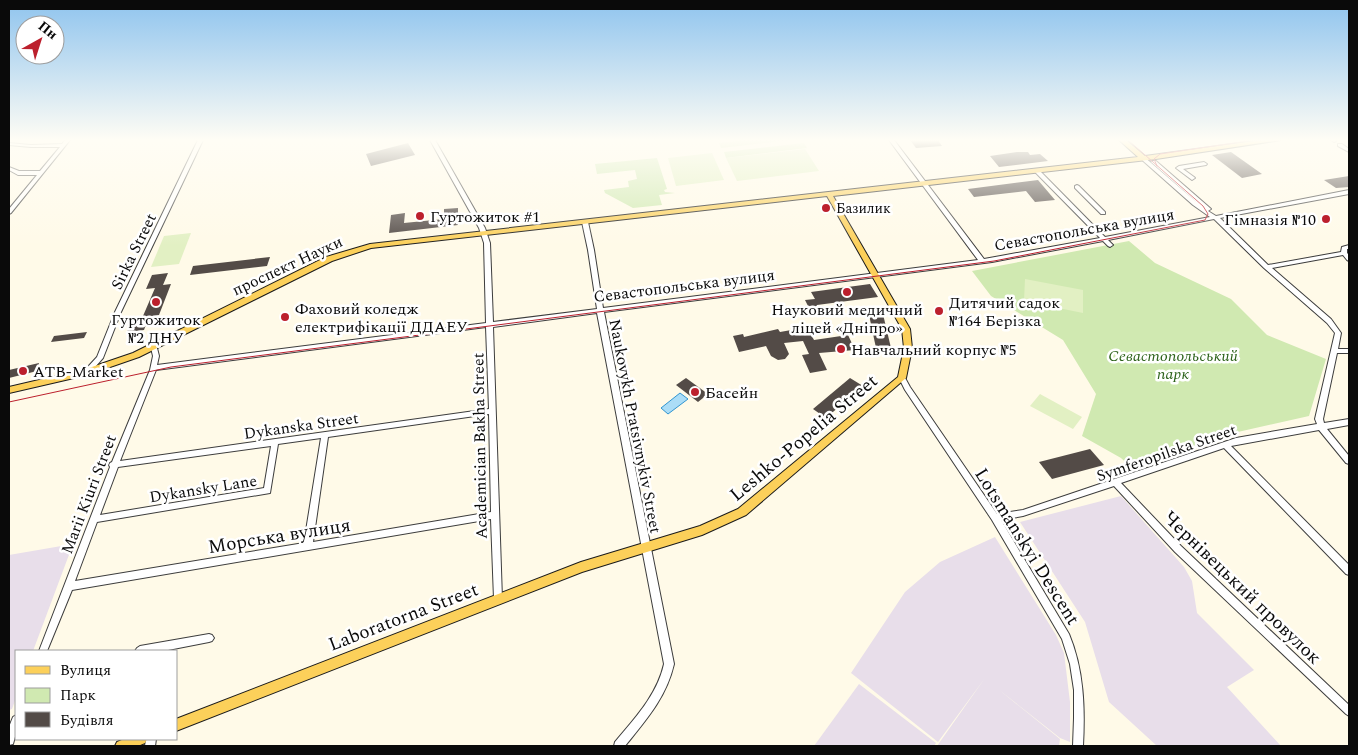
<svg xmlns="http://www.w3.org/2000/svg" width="1358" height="755" font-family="Spectral,serif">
  <rect width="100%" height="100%" fill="#fffae8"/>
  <g fill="#e8deea">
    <polygon points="1121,496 1184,567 1192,581 1197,613 1254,670 1227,687 1281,746 1157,746 1109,702 1085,622 1020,522"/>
    <polygon points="995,537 1056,635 1064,653 1070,702 1070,742 1060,738 998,689 1060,739 1059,746 937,746 985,678 938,742 851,673 905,592 940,562"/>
    <polygon points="73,544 33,651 16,651 16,698 12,709 9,710 9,555"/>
    <polygon points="859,684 936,743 934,746 814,746"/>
  </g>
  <g fill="#d0e9b1">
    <polygon points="745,140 790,140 721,148 719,143"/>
    <polygon points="804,143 807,148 726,158 724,152"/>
    <polygon points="657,158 667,189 664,190 665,192 675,193 659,195 662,205 633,208 605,193 604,190 629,187 628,181 637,179 635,170 597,174 595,164"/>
    <polygon points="1129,241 1155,263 1231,299 1267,335 1326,359 1309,416 1220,436 1133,469 1121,458 1082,436 1096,394 1063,340 991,296 972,271"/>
  </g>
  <g fill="#e2f0c3">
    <polygon points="805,149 819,171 737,181 726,158"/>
    <polygon points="712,153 724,180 676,186 668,158"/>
    <polygon points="191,233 179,264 151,267 164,236"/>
    <polygon points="1025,279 1083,290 1083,313 1024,301"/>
    <polygon points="1040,394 1082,417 1073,429 1030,406"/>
  </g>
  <polygon fill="#abddf7" stroke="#3195d0" points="680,393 688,399 668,414 661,408"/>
  <g fill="#534b47">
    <polygon points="910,140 938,140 942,146 916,148"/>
    <polygon points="408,143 415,155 371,166 366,154"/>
    <polygon points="1017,152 1028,152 1030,155 1040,154 1048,161 999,167 990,156"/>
    <polygon points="1231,152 1262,174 1242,178 1212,155"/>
    <polygon points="1349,176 1349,187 1336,188 1324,180"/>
    <polygon points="1038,180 1055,200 1035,202 1026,191 974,197 968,189"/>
    <polygon points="458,208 458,225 389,233 391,215 405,213 404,223 444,219 444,209"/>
    <polygon points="270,257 267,266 190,275 193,266"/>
    <polygon points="168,273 163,285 171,284 159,315 149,317 144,330 127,332 134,317 143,316 155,288 146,289 152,275"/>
    <polygon points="870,284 878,297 817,305 817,307 809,308 805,300 815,299 811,292"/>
    <polygon points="868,310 882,310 891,348 876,348"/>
    <polygon points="806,325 814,340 848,335 855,350 819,353 827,370 810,373 802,355 809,354 803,341 784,343 789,354 785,359 778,360 771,356 766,346 739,352 733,336 743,334 744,337 778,329 780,332 797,329 795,326"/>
    <polygon points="87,332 84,338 51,342 54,336"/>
    <polygon points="39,363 37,371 9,378 9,370"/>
    <polygon points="686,378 708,394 698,402 676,385"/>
    <polygon points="850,378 863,386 826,418 813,409"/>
    <polygon points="1090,449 1104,465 1052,479 1039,462"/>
  </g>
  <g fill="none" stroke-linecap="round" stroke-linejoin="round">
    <g stroke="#3d3d3d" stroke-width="2">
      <g id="minor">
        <polygon points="65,140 70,140 11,213 9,214 9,209 37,175 18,175 9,170 9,167 19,171 40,171 60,147 31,147 9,145 9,143 31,145 62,144"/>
        <polygon points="198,140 203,140 121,312 103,358 89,374 85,374 84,372 85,370 97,357 115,312"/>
        <path d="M430,140H435L485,228L490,243L493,322L597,309L588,250L582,222L585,220L588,222L594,250L603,308L978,260L889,140H894L984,259L1100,238L1035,172L1034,171L1037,169L1039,170L1105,237L1210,217L1193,205L1141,159V157L1143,156L1200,205L1151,162L1152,161H1156L1210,208L1211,209L1208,211L1216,216L1349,190V194L1220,218L1268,265L1341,252L1342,247L1349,245V249H1347V253L1349,255V261L1347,260L1343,255L1272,268L1331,319L1341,333L1338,349H1349V353H1337L1323,419L1324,423L1349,419V425L1327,429L1349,456V464L1346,463L1319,430L1231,446L1349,565V575L1346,574L1224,448L1121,483L1181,546L1349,705V716L1346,714L1175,552L1114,486L1023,516L1001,520L1069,634C1084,670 1085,708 1083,746H1073L1074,718V690L1070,664L1062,639L992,520L905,390L899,378L900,376H904L910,387L997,514L1023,510L1236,438L1317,424L1315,419L1335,333L1327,323L1264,268L1214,219L1108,240L1113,245L1110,247L1108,246L1103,241L992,262L604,312L674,664C666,698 646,720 625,746H614L615,742C635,718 657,695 664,664L597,313L493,327L502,599L501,602L498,603L495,602L494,599L491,519L72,590L47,651H39L110,467L109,465L110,463L112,462L150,370L153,356L151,348L152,346H154L157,348L159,356L157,365L486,323L484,243L479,228ZM486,327L489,409L120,461L156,370ZM489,414L491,512L313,542L328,437ZM321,438L304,543L75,581L97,522L270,493L278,444ZM271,446L264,488L100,515L118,467Z"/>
        <polygon points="1331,140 1336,140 1336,141 1334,142"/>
        <polygon points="1338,144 1342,144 1349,149 1349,152 1338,146"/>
        <polygon points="1204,162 1207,164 1206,165 1183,169 1194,177 1195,178 1192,180 1176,168 1179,166"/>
        <polygon points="1077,185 1079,186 1105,212 1105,214 1101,214 1075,188 1075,186"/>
        <polygon points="209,634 212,635 214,638 212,641 209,642 163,651 135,651 137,648 140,646"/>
        <polygon points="16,715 16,733 13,744 9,745 9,727 13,717"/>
        <polygon points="146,739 156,739 155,746 145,746"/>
      </g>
    </g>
    <g stroke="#1b1b1b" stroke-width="2">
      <g id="major">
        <polygon points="1119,140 1126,140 1145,156 1261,140 1281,140 1156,159 833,196 910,329 912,348 906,378 746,515 702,535 582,572 176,731 176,719 581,562 700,526 738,509 898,377 904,348 902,329 827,196 371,248 332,261 139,357 87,375 9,393 9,387 86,369 133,353 326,257 370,244 1138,157"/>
        <polygon points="124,739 147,739 145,743 138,746 115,746 117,742"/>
      </g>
    </g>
    <use href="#minor" fill="#fff" fill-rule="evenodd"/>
    <use href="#major" fill="#fcd05a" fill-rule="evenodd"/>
    <g stroke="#bc202d" stroke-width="1">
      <polyline points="1157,166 1154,159 1160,154 1254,140"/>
      <polyline points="9,402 171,367 994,261 1205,220 1208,214 1203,206 1128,140"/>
    </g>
  </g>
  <linearGradient id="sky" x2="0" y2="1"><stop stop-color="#8fc4ee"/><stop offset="0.57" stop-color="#fffdf5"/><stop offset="1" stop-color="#fffdf5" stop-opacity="0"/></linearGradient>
  <rect width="1358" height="246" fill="url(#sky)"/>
  <g fill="#bc202d" stroke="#fff" stroke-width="2">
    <circle cx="826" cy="208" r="5"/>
    <circle cx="420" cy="216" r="5"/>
    <circle cx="1326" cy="219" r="5"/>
    <circle cx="847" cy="292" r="5"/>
    <circle cx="156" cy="302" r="5"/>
    <circle cx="939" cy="311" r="5"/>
    <circle cx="285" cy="317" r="5"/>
    <circle cx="841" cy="349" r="5"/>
    <circle cx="23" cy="371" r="5"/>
    <circle cx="695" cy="392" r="5"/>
  </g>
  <g text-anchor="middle" stroke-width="5" stroke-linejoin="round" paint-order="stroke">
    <g font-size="14" fill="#0a0a0a" stroke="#fff" text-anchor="start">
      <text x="836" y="213">Базилик</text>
    </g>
    <g font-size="16" fill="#0a0a0a" stroke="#fff" text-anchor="start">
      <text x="430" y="222">Гуртожиток #1</text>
      <text x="1316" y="225" text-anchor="end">Гімназія №10</text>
      <text x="949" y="308">Дитячий садок<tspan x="949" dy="18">№164 Берізка</tspan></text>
      <text x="295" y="314">Фаховий коледж<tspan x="295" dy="18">електрифікації ДДАЕУ</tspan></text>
      <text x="847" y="315" text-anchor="middle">Науковий медичний<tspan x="847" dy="18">ліцей «Дніпро»</tspan></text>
      <text x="156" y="325" text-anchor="middle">Гуртожиток<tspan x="156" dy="18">№2 ДНУ</tspan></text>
      <text x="851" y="355">Навчальний корпус №5</text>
      <text x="33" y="377">ATB-Market</text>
      <text x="705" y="398">Басейн</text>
    </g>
    <g font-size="16" fill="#0a0a0a" stroke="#fff">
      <text transform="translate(1084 229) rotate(-10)" y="6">Севастопольська вулиця</text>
      <text transform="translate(133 251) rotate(-64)" y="6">Sirka Street</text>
      <text transform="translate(287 265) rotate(-25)" y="6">проспект Науки</text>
      <text transform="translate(684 285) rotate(-7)" y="6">Севастопольська вулиця</text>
      <text transform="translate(301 425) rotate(-8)" y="6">Dykanska Street</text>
      <text transform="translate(636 426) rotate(79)" y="6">Naukovykh Pratsivnykiv Street</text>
      <text transform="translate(479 446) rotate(-91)" y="6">Academician Bakha Street</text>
      <text transform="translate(1166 452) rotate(-19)" y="6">Symferopilska Street</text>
      <text transform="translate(203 488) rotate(-9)" y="6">Dykansky Lane</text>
      <text transform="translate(88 494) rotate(-69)" y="6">Marii Kiuri Street</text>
    </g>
    <g font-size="16" font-style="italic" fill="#2c621a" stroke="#fff">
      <text x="1173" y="361">Севастопольський<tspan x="1173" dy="18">парк</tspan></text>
    </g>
    <g font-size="19" fill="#0a0a0a" stroke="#fff">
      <text transform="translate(803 437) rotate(-40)" y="7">Leshko-Popelia Street</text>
      <text transform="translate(279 535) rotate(-9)" y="7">Морська вулиця</text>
      <text transform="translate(1028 546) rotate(58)" y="7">Lotsmanskyi Descent</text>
      <text transform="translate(1243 587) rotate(44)" y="7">Чернівецький провулок</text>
      <text transform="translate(403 616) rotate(-21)" y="7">Laboratorna Street</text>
    </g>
  </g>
  <rect width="1358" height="755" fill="none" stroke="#0a0a0a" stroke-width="20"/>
  <rect x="15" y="650" width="162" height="90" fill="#ffffff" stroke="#9d9d9d"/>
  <rect x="25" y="666" width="25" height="8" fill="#fcd05a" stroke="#9d9d9d"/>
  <text x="60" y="675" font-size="15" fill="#0a0a0a">Вулиця</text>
  <rect x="25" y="688" width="25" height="15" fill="#d0e9b1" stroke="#9d9d9d"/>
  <text x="60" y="700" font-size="15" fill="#0a0a0a">Парк</text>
  <rect x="25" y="712" width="25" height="15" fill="#534b47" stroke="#9d9d9d"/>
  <text x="60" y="725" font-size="15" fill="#0a0a0a">Будівля</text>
  <g transform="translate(40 40) rotate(39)"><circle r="24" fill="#ffffff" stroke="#9d9d9d"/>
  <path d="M0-4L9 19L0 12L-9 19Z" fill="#bc202d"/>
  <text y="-8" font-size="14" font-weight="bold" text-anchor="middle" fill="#0a0a0a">Пн</text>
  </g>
</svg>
